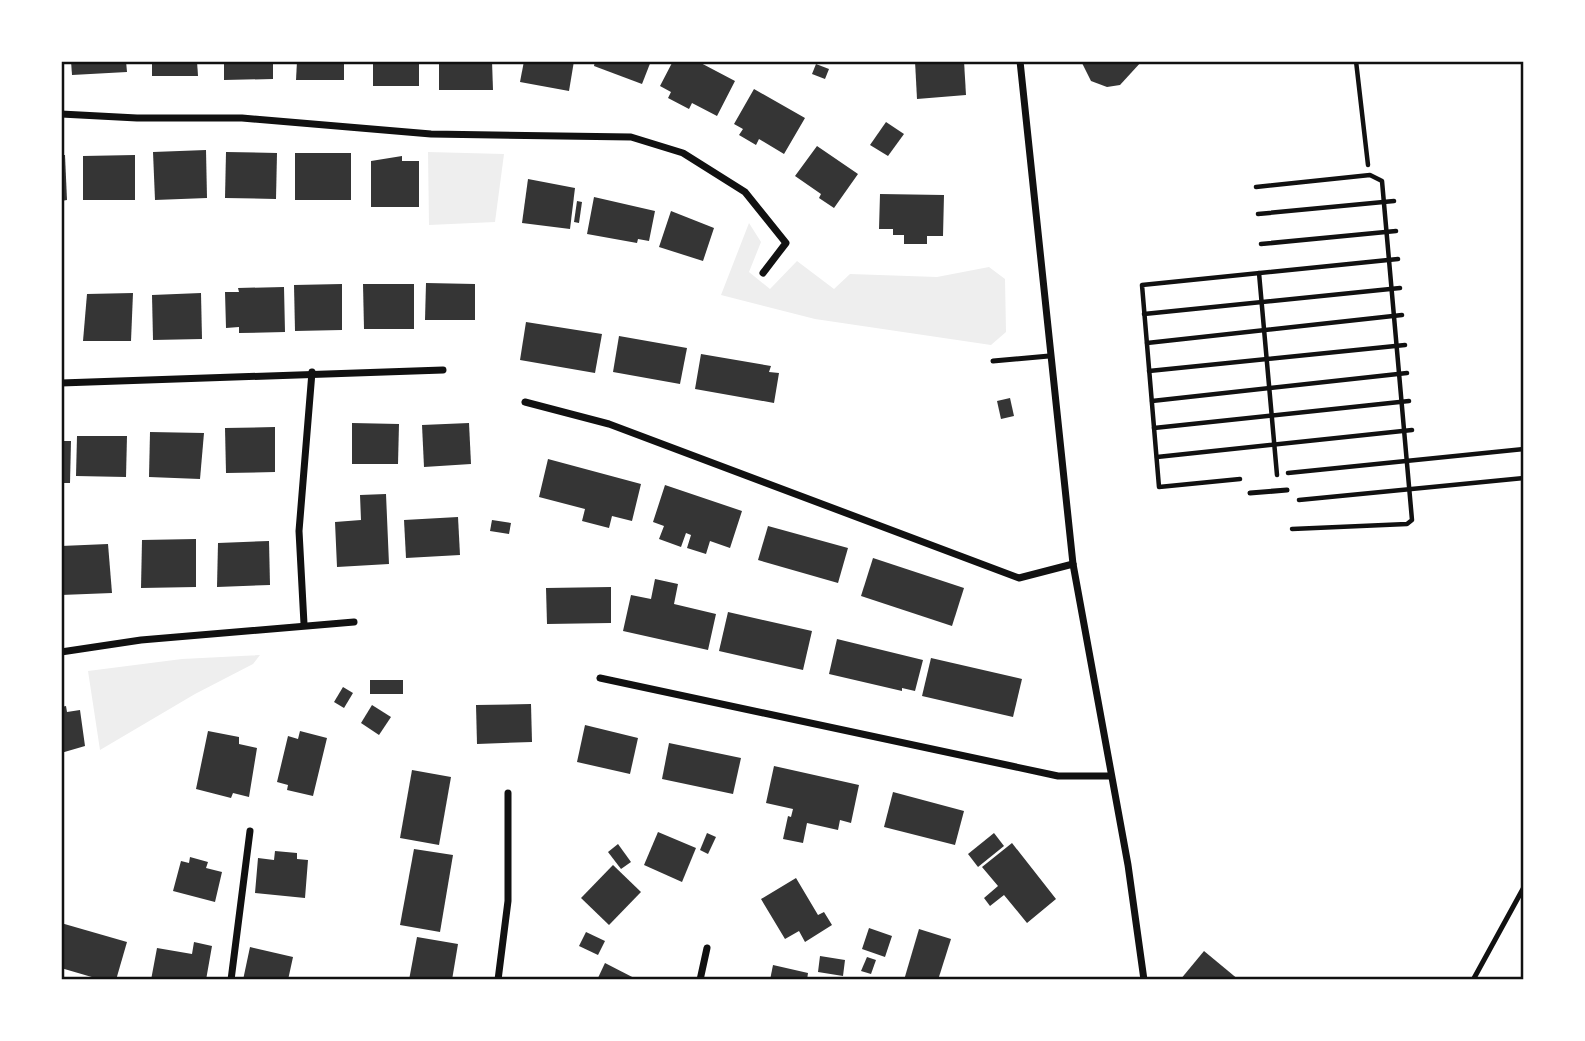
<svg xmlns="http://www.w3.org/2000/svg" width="1585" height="1041" font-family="'Titillium Web',sans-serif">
  <rect width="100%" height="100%" fill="#fff"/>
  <g fill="#eee">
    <polygon points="428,152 504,154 495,222 429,225"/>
    <polygon points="749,223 761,242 749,272 770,289 797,261 834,289 850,274 937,277 989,267 1005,279 1006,332 991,345 815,319 721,295"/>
    <polygon points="260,655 253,664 195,694 100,750 88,671 182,659"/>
  </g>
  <g fill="#353535">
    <polygon points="71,61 126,61 127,72 72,75"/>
    <polygon points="152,61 197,61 198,76 152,76"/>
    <polygon points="224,61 273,61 273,79 224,80"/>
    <polygon points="297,61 344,61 344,80 296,80"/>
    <rect x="373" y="61" width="46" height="25"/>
    <polygon points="439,61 492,61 493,90 439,90"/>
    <polygon points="524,61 574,61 569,91 520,82"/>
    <polygon points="595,61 651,61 642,84 594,66"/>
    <polygon points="673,61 697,61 735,81 717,116 692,103 689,109 668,98 671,92 660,86"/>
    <polygon points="915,61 964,61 966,95 917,99"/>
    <polygon points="1081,61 1142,61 1120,85 1107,87 1091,81"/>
    <polygon points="816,64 829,69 825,79 812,74"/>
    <polygon points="754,89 805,118 784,154 759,139 756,145 739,135 743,129 734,124"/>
    <polygon points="886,122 904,134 888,156 870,145"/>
    <polygon points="817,146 858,174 834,208 819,198 821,194 795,176"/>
    <polygon points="206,150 207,198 155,200 153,152"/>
    <polygon points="226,152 277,153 276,199 225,198"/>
    <rect x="295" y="153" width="56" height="47"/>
    <polygon points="61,155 65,155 67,200 61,201"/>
    <polygon points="135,155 135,200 83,200 83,156"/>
    <polygon points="402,156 402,161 419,161 419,207 371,207 371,161"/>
    <polygon points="528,179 575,188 570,229 522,223"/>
    <polygon points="880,194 944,195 943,236 927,236 927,244 904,244 904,235 893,235 893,229 879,229"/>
    <polygon points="594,197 655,211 649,241 638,239 637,243 587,234"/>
    <polygon points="577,201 582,202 579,223 574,222"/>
    <polygon points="671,211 714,228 703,261 659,247"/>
    <polygon points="426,283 475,284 475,320 425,320"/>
    <polygon points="342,284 342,330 295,331 294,285"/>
    <polygon points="363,284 414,284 414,329 364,329"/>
    <polygon points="284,287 285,332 239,333 239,327 226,328 225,292 239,292 238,288"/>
    <polygon points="133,293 131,341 83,341 87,294"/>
    <polygon points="201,293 202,339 153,340 152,295"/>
    <polygon points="526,322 602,334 595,373 520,360"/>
    <polygon points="619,336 687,348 680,384 613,372"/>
    <polygon points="701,354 771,366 769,372 779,373 774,403 695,389"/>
    <polygon points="1010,398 1014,416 1001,419 997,401"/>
    <polygon points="352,423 399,424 398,464 352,464"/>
    <polygon points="469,423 471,464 424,467 422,425"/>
    <polygon points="275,427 275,472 226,473 225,428"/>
    <polygon points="150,432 204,433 200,479 149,477"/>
    <polygon points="77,436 127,436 126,477 76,476"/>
    <polygon points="61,441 71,441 70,483 61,483"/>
    <polygon points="548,459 641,484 632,521 612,516 609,528 582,521 585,509 539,497"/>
    <polygon points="665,485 742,511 730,548 710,541 706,554 687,548 691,535 686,533 681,547 659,539 664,526 653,522"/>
    <polygon points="386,494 389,564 337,567 335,522 361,520 360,495"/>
    <polygon points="458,517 460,555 406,558 404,520"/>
    <polygon points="492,520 511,523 509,534 490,531"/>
    <polygon points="768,526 848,548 838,583 758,560"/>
    <polygon points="196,539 196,587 141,588 142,540"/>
    <polygon points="269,541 270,585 217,587 218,543"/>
    <polygon points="108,544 112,593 61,595 61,546"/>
    <polygon points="873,558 964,588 952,626 861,596"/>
    <polygon points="655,579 678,584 674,604 716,614 708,650 623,631 631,595 651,599"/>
    <polygon points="611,587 611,623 547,624 546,588"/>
    <polygon points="728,612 812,631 803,670 719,651"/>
    <polygon points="837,639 923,660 915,691 902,688 902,691 829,674"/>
    <polygon points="931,658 1022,679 1013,717 922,696"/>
    <rect x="370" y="680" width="33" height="14"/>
    <polygon points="343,687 353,693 344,708 334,702"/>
    <polygon points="531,704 532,742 477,744 476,705"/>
    <polygon points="372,705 391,717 379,735 361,723"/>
    <polygon points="66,706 67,712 80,710 85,746 61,753 61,707"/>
    <polygon points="585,725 638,738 630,774 577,762"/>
    <polygon points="208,731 239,737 239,744 257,748 249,797 233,793 231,798 196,789"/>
    <polygon points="300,731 327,738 313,796 287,790 288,785 277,782 288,736 298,739"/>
    <polygon points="669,743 741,758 733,794 662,779"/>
    <polygon points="774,766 859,785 851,823 840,820 838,830 807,823 803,843 783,839 788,816 791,817 793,809 766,803"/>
    <polygon points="412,770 451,777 439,845 400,838"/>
    <polygon points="893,792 964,811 955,845 884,827"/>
    <polygon points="658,832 696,848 682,882 644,865"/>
    <polygon points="707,833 716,837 708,854 700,850"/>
    <polygon points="994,833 1004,846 978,867 968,854"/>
    <polygon points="1012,843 1056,899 1027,923 1004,895 990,906 984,898 998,886 982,867"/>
    <polygon points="618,844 631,862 621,869 608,852"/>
    <polygon points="414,849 453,855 440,932 400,925"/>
    <polygon points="275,851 297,853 297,859 308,860 305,898 255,893 258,858 274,860"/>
    <polygon points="190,857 208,862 206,868 222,872 215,902 173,891 181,861 189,863"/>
    <polygon points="613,865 641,892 609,925 581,898"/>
    <polygon points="796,878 818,915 824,912 832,925 805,942 799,931 785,939 761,899"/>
    <polygon points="61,923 127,942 116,980 102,980 61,968"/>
    <polygon points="869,928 892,936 885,957 862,949"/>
    <polygon points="919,929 951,939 938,980 904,980"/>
    <polygon points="586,932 605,941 598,955 579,946"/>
    <polygon points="417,937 458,944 452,980 409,980"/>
    <polygon points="194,942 212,946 206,980 151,980 157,948 192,954"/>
    <polygon points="250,947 293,957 288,980 243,980"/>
    <polygon points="1204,951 1239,980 1180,980"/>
    <polygon points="820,956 845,960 843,976 818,972"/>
    <polygon points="867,957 876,960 871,974 861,971"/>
    <polygon points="605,963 638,980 597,980"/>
    <polygon points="773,965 808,973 807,980 770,980"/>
  </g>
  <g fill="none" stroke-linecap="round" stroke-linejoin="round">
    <g stroke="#111" stroke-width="4.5">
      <polyline points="1356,61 1368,165"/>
      <polyline points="1256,187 1370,175 1382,181 1412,520 1407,524 1292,529"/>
      <polyline points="1258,214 1394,201"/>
      <polyline points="1261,244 1396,231"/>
      <polyline points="1259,273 1277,475"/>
      <polyline points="1144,314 1400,288"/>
      <polyline points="1147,343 1402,315"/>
      <polyline points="1149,371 1405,345"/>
      <polyline points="1152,401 1407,373"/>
      <polyline points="1154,428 1409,401"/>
      <polyline points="1157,457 1412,430"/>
      <polyline points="1288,473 1524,449"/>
      <polyline points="1240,479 1159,487 1142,285 1398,259"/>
      <polyline points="1299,500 1524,478"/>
    </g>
    <g stroke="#111" stroke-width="5">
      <polyline points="993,361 1049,356"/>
      <polyline points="1250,493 1287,490"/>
      <polyline points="1473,980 1524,887"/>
    </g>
    <g stroke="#111" stroke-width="7">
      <polyline points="1020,61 1073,564 1128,865 1144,980"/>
      <polyline points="61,114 137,118 242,118 431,134 631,137 683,153 745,192 786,243 763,273"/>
      <polyline points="61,383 443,370"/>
      <polyline points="525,402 609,424 1019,578 1073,564"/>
      <polyline points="304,624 299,531 312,372"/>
      <polyline points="61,652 141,640 354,622"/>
      <polyline points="600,678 1058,776 1111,776"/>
      <polyline points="231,980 250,831"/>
      <polyline points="498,980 508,901 508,793"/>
      <polyline points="700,980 707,948"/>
    </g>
  </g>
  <rect width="1585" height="1041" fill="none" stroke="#ffffff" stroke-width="126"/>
  <rect x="63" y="63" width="1459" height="915" fill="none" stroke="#111" stroke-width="2.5"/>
</svg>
